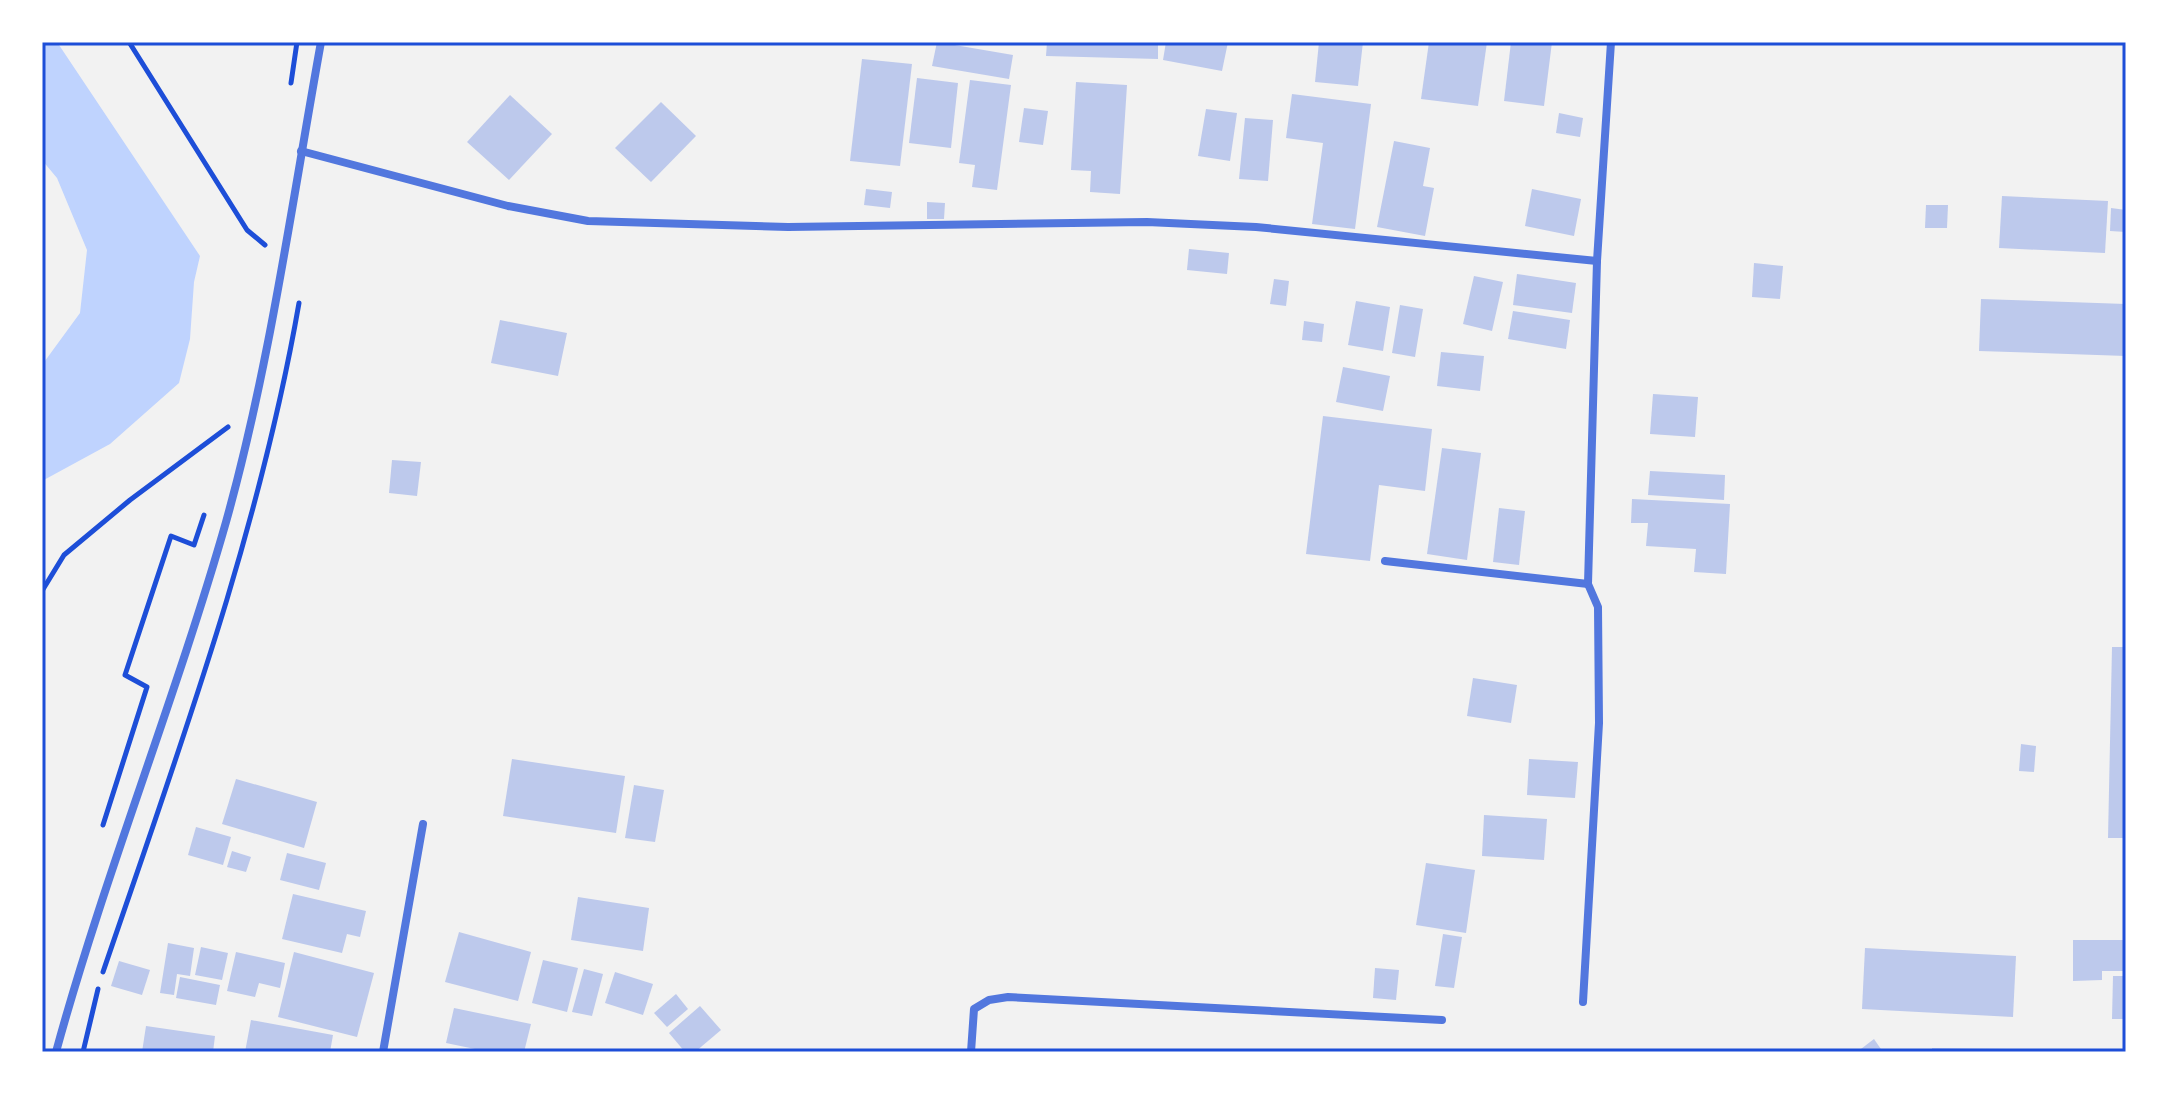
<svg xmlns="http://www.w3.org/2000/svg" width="2168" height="1094" font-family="Literata,serif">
  <rect width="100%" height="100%" fill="#f2f2f2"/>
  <polygon fill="#bfd3fe" points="42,42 57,42 200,256 194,282 190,339 179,383 110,444 42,481 42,365 80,313 87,250 57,178 42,160"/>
  <g fill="#bdc9ec">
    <polygon points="937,42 1013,55 1009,79 932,66"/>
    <polygon points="1047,42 1158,42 1158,59 1046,56"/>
    <polygon points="1166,42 1228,42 1222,71 1163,60"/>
    <polygon points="1319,42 1363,42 1358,86 1315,82"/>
    <polygon points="1429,42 1487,42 1478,106 1421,99"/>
    <polygon points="1511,42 1552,42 1544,106 1504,101"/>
    <polygon points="862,59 912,64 900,166 850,161"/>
    <polygon points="917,78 958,83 951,148 909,143"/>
    <polygon points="970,80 1011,85 997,190 972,187 975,165 959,163"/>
    <polygon points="1076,82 1127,85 1120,194 1090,192 1091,171 1071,170"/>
    <polygon points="1292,94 1371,104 1355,229 1312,224 1323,143 1286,138"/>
    <polygon points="510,95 552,134 509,180 467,142"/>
    <polygon points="661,102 696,136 651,182 615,148"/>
    <polygon points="1024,108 1048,111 1043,145 1019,142"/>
    <polygon points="1206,109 1237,113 1230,161 1198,156"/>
    <polygon points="1559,113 1583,118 1580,137 1556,133"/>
    <polygon points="1245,118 1273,120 1268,181 1239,179"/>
    <polygon points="1394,141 1430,148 1423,186 1434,188 1425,236 1377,227"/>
    <polygon points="866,189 892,192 890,208 864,205"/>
    <polygon points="1532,189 1581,199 1574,236 1525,226"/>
    <polygon points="2002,196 2108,201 2105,253 1999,248"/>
    <polygon points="927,202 945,203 944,219 927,219"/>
    <polygon points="1926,205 1948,205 1947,228 1925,228"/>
    <polygon points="2111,208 2126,210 2126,232 2110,231"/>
    <polygon points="1189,249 1229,253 1227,274 1187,270"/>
    <polygon points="1754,263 1783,266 1780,299 1752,297"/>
    <polygon points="1517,274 1576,283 1572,313 1513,305"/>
    <polygon points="1474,276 1503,282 1492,331 1463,324"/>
    <polygon points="1274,279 1289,281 1286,306 1270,304"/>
    <polygon points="1981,299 2126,304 2126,356 1979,351"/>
    <polygon points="1356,301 1390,307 1383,351 1348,345"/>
    <polygon points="1400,305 1423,309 1415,357 1392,353"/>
    <polygon points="1513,311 1570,320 1566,349 1508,339"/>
    <polygon points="500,320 567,333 558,376 491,363"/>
    <polygon points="1304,321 1324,324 1322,342 1302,340"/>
    <polygon points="1441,352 1484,356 1480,391 1437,386"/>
    <polygon points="1343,367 1390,376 1383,411 1336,402"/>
    <polygon points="1653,394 1698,397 1695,437 1650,434"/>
    <polygon points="1323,416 1432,429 1425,491 1379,485 1370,561 1306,554"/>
    <polygon points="1442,448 1481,453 1467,560 1427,554"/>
    <polygon points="392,460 421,462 417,496 389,493"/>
    <polygon points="1650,471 1725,475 1724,500 1648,495"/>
    <polygon points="1632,499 1730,504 1726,574 1694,572 1696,549 1646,546 1648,523 1631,523"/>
    <polygon points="1499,508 1525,511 1519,565 1493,562"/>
    <polygon points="2112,647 2126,647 2126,838 2108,838"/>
    <polygon points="1473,678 1517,685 1511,723 1467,716"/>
    <polygon points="2021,744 2036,746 2034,772 2019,771"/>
    <polygon points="512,759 625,776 616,833 503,816"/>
    <polygon points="1529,759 1578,762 1575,798 1527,795"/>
    <polygon points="236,779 317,802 304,848 222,824"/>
    <polygon points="634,785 664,790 655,842 625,838"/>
    <polygon points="1484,815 1547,819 1544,860 1482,856"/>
    <polygon points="196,827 231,837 223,865 188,855"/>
    <polygon points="232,851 251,857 246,872 227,867"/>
    <polygon points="287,853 326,863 319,890 280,880"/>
    <polygon points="1426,863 1475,870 1466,933 1416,925"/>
    <polygon points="293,894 366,911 360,937 347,934 342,953 282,939"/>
    <polygon points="578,897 649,908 643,951 571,940"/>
    <polygon points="459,932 531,952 518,1001 445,982"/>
    <polygon points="1443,934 1462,937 1454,988 1435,986"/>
    <polygon points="2073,940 2126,940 2126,971 2102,971 2102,980 2073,981"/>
    <polygon points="168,943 194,948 190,976 177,974 174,995 160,993"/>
    <polygon points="201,947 228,953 222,980 195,975"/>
    <polygon points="1865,948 2016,956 2013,1017 1862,1009"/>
    <polygon points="236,952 285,963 280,988 259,983 255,997 227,991"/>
    <polygon points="294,952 374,973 357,1037 278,1017"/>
    <polygon points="543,960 578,968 567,1012 532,1003"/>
    <polygon points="119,961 150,970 142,995 111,986"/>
    <polygon points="1375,968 1399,970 1396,1000 1373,998"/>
    <polygon points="584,969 603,974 592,1016 572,1012"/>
    <polygon points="615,972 653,984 643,1015 605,1003"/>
    <polygon points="2113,976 2126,976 2126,1019 2112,1019"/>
    <polygon points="180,977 220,985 216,1005 176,998"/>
    <polygon points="676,994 688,1009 667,1027 654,1013"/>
    <polygon points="700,1006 721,1030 695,1052 685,1052 669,1033"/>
    <polygon points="454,1008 531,1024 524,1052 474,1052 475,1049 446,1043"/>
    <polygon points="251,1020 333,1035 330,1052 245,1052"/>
    <polygon points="146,1026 215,1036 213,1052 142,1052"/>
    <polygon points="1874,1039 1883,1052 1857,1052"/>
    <polygon points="1932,1048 2008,1049 2008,1052 1932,1052"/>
  </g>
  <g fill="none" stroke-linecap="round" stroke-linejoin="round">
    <g stroke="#1d4ed8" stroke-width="5">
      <polyline points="129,42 247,230 265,245"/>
      <polyline points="291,83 297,42"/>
      <polyline points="42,591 64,555 130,500 228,427"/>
      <polyline points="103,825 147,687 125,675 171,536 194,545 204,515"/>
      <path d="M103,972C178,752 259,533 299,303"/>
      <polyline points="83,1052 98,989"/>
    </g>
    <g stroke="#5277de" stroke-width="8">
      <polyline points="301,151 508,206 588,221 788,227 1147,222 1256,227 1597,261"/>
      <polyline points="1385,561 1588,584"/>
      <polyline points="1583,1002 1599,723 1598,607 1588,584 1597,261 1611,42"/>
      <path d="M56,1052C105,873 175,701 226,522C270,365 292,202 321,42"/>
      <polyline points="383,1052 423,824"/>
      <polyline points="971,1052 974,1009 989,1000 1008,997 1442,1020"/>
    </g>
  </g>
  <rect width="2168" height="1094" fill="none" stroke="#ffffff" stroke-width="88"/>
  <rect x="44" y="44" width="2080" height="1006" fill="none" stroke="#1d4ed8" stroke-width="3"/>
</svg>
